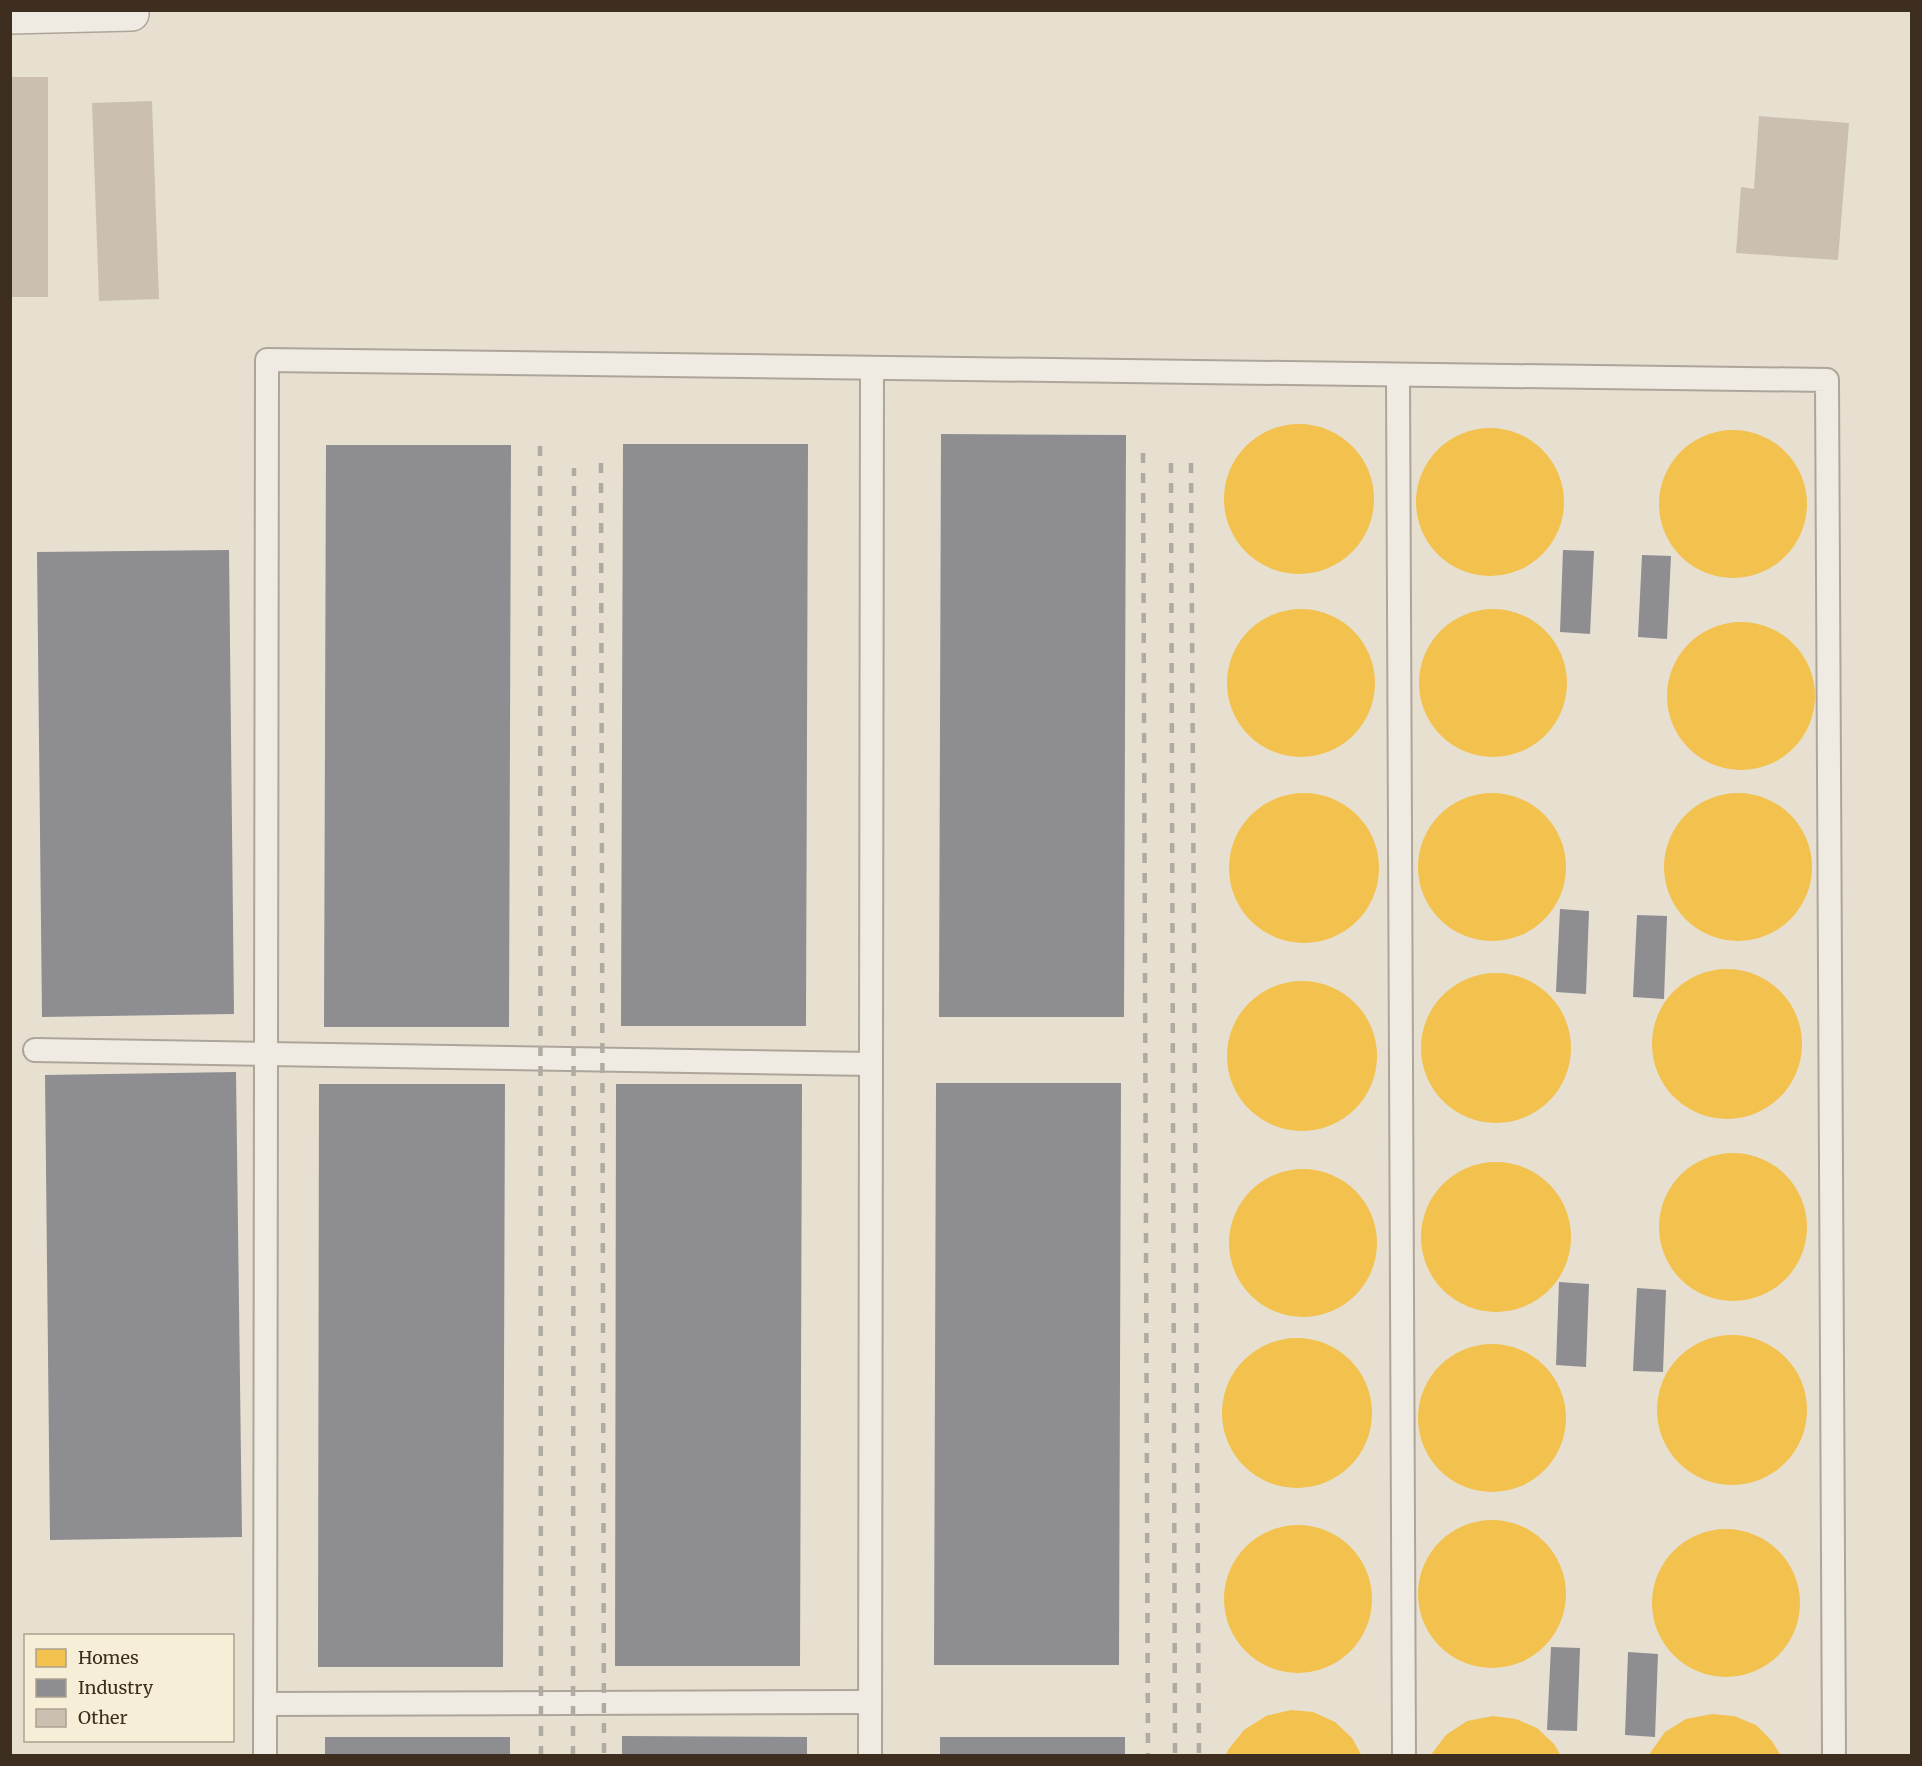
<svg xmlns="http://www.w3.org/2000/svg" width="1922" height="1766" font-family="Merriweather,serif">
  <rect width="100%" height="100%" fill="#e7e0d1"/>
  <g fill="#f2c14e">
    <circle cx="1299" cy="499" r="75"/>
    <circle cx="1490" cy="502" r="74"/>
    <circle cx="1733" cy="504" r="74"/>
    <circle cx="1493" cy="683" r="74"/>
    <circle cx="1301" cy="683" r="74"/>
    <circle cx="1741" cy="696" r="74"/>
    <circle cx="1738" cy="867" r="74"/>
    <circle cx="1492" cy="867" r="74"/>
    <circle cx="1304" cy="868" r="75"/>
    <circle cx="1727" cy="1044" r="75"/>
    <circle cx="1496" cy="1048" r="75"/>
    <circle cx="1302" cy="1056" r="75"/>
    <circle cx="1733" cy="1227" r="74"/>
    <circle cx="1496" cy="1237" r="75"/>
    <circle cx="1303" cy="1243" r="74"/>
    <circle cx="1732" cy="1410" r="75"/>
    <circle cx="1297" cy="1413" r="75"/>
    <circle cx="1492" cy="1418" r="74"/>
    <circle cx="1492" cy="1594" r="74"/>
    <circle cx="1298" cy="1599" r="74"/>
    <circle cx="1726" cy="1603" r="74"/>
    <polygon points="1291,1710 1313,1712 1335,1722 1352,1738 1362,1756 1226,1756 1228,1750 1244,1730 1266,1716"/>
    <polygon points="1712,1714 1734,1716 1756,1725 1772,1741 1781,1756 1648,1756 1665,1732 1686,1719"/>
    <polygon points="1493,1716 1516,1719 1537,1728 1554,1744 1561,1756 1430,1756 1446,1735 1467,1721"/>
  </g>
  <g fill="#8d8d92">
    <polygon points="941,434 1126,435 1124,1017 939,1017"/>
    <polygon points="623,444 808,444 806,1026 621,1026"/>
    <polygon points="326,445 511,445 509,1027 324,1027"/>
    <polygon points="229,550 234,1014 42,1017 37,552"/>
    <polygon points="1563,550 1594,551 1590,634 1560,632"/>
    <polygon points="1642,555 1671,556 1667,639 1638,637"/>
    <polygon points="1560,909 1589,911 1586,994 1556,992"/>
    <polygon points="1637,915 1667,916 1664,999 1633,997"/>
    <polygon points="236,1072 242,1537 50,1540 45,1075"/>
    <polygon points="936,1083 1121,1083 1119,1665 934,1665"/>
    <polygon points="319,1084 505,1084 503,1667 318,1667"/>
    <polygon points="616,1084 802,1084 800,1666 615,1666"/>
    <polygon points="1559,1282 1589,1284 1586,1367 1556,1365"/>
    <polygon points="1637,1288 1666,1290 1663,1372 1633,1371"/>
    <polygon points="1551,1647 1580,1648 1577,1731 1547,1730"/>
    <polygon points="1628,1652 1658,1654 1655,1737 1625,1735"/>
    <polygon points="622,1736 807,1737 807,1756 622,1756"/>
    <rect x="325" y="1737" width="185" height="19"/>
    <rect x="940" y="1737" width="185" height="19"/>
  </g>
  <g fill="#cbbfb2">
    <rect x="10" y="77" width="38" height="220"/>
    <polygon points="152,101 159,299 99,301 92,103"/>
    <polygon points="1759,116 1849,123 1838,260 1736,253 1741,187 1754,189"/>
  </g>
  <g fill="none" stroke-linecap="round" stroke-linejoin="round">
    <g stroke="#ada599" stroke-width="26">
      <g id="lane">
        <polyline points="1398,375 1404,1756"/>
        <polyline points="35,1050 871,1064"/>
        <polyline points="265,1704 870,1702"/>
        <polyline points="265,1756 267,360 1827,380 1834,1756"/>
        <polyline points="870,1756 872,368"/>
      </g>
    </g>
    <g stroke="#ada599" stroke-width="36">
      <polyline id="street" points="10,17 132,14 132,10"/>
    </g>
    <use href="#lane" stroke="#efebe3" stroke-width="22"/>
    <use href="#street" stroke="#efebe3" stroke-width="33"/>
    <g stroke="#afaaa2" stroke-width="4.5" stroke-dasharray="10 10" stroke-linecap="butt">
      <polyline points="540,446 541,1756"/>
      <polyline points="1143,453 1148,1756"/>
      <polyline points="601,463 604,1756"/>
      <polyline points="1171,463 1175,1756"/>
      <polyline points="1191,463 1199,1756"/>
      <polyline points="573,1756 574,468"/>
    </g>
  </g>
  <rect width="1922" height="1766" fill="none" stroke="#3d2e20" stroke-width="24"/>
  <rect x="24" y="1634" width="210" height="108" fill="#f7eed8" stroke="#ada18e" stroke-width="1.5"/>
  <rect x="36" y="1649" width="30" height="18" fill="#f2c14e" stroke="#ada18e" stroke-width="1.5"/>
  <text x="78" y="1664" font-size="18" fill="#3d2e20">Homes</text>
  <rect x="36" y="1679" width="30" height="18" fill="#8d8d92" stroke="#ada18e" stroke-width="1.5"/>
  <text x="78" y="1694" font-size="18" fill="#3d2e20">Industry</text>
  <rect x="36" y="1709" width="30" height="18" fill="#cbbfb2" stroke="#ada18e" stroke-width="1.5"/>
  <text x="78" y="1724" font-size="18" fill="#3d2e20">Other</text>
</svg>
